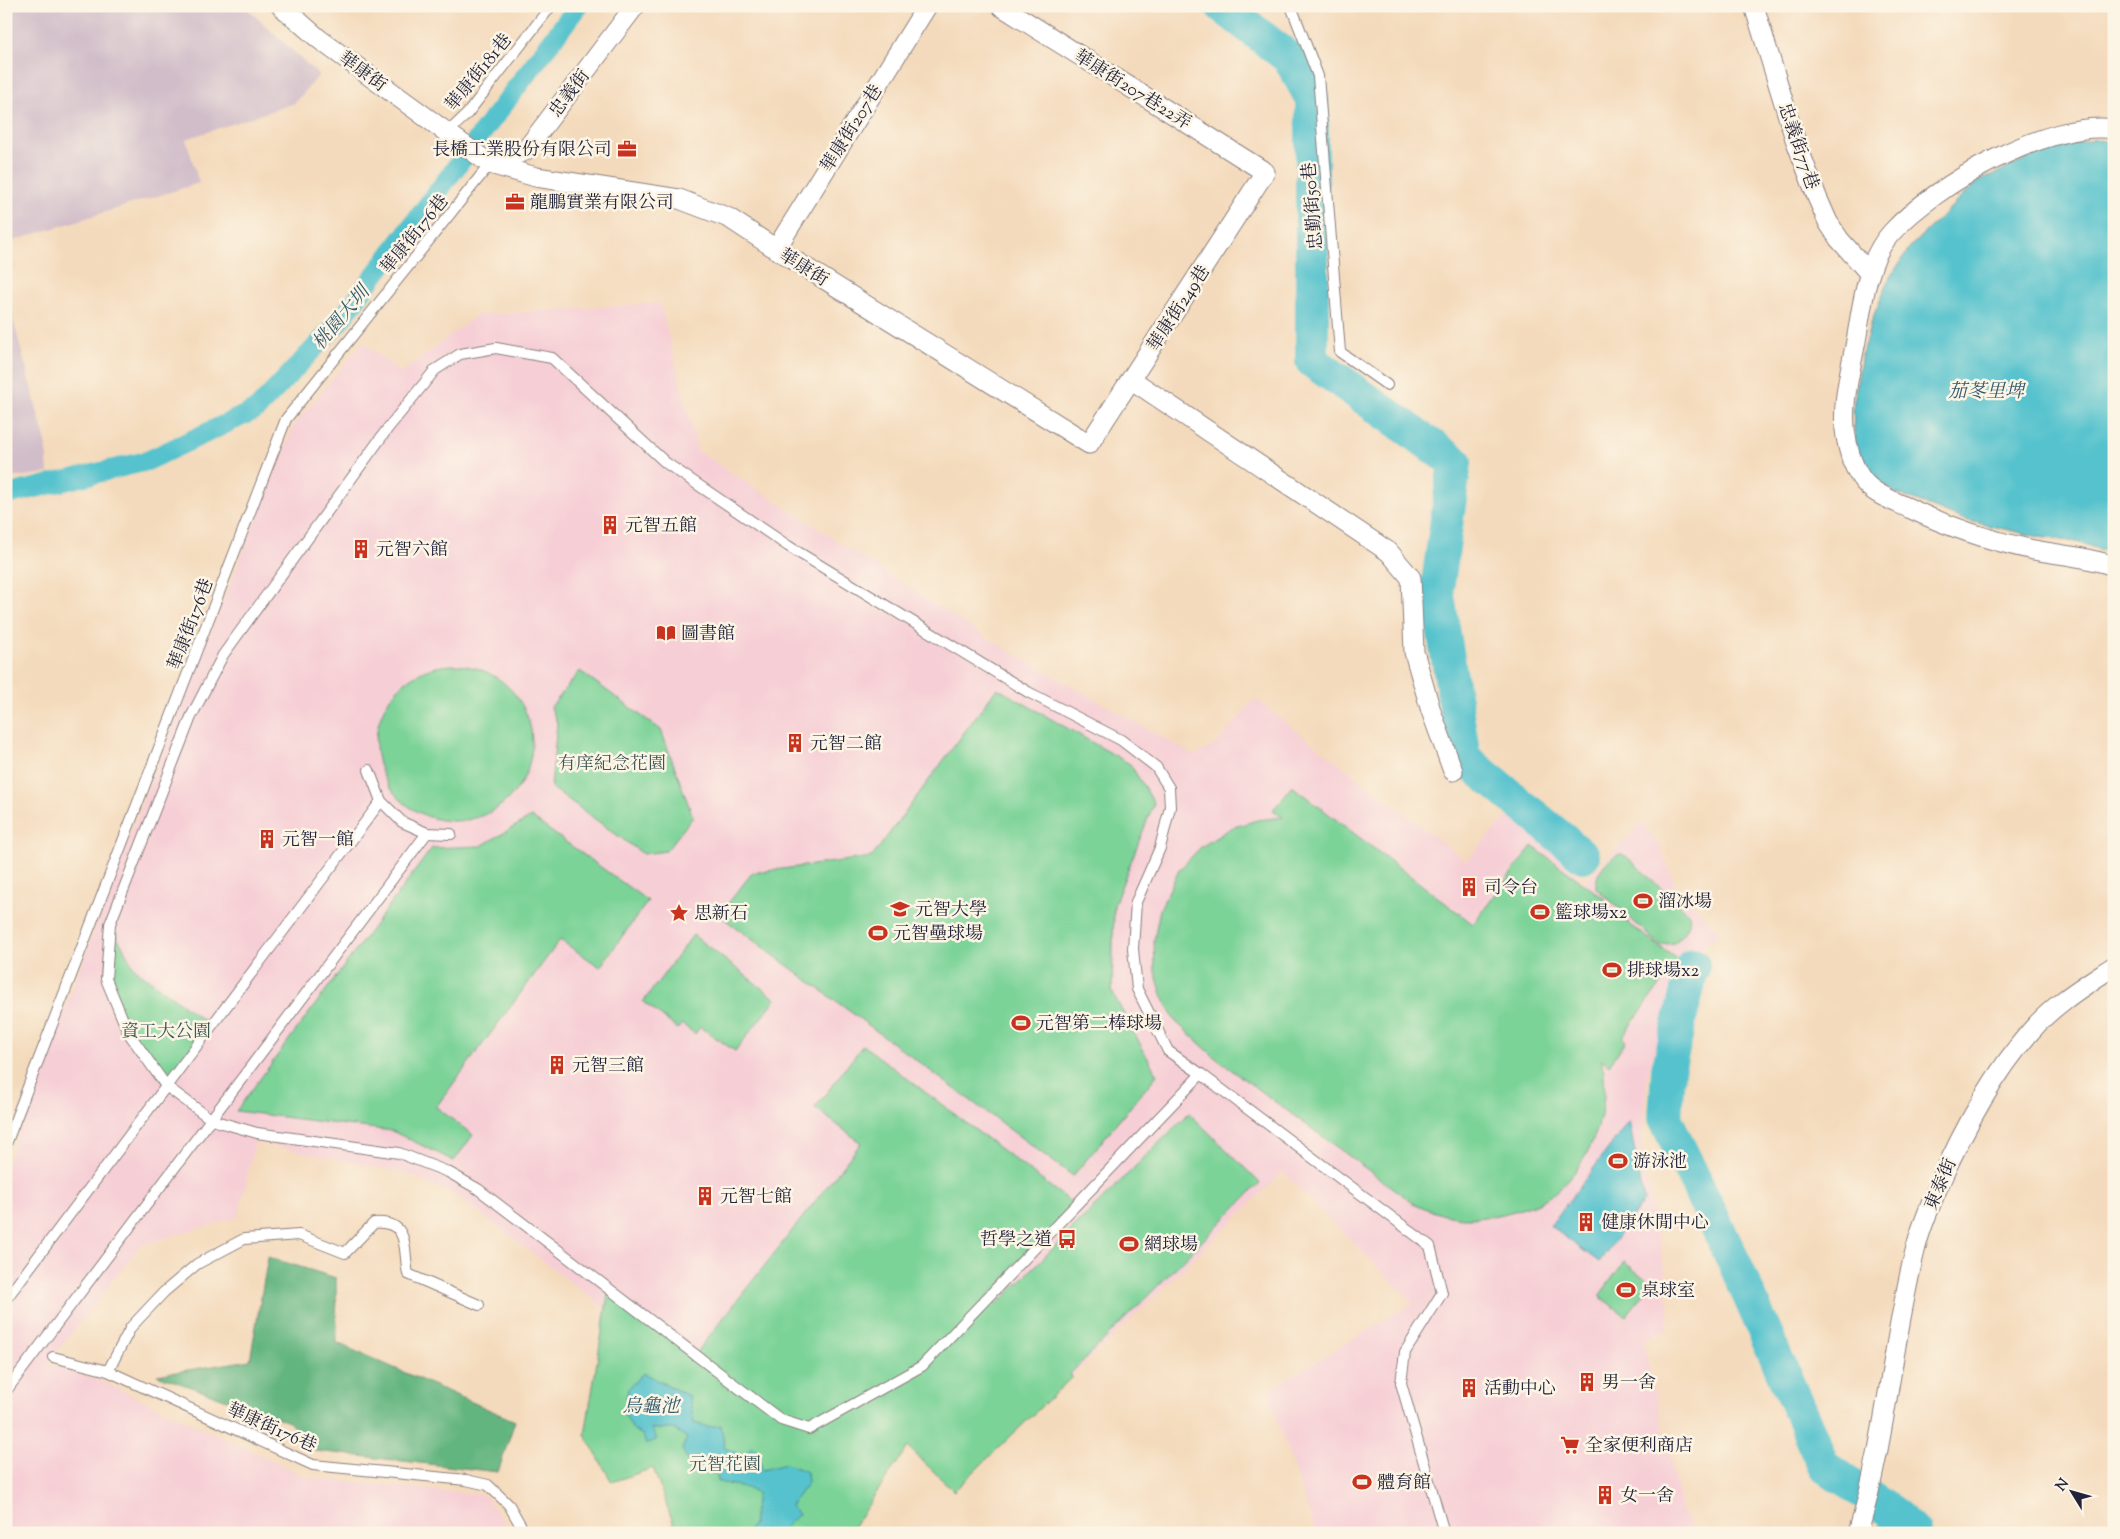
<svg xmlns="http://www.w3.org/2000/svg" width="2120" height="1539" font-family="'Sorts Mill Goudy','Noto Serif TC',serif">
  <rect width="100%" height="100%" fill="#fcf5e5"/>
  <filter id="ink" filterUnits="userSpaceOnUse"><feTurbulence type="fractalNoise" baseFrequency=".02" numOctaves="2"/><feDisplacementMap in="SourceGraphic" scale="10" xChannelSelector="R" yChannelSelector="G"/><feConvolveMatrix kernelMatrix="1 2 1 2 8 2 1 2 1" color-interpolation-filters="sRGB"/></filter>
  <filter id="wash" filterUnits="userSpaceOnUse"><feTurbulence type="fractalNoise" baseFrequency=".0096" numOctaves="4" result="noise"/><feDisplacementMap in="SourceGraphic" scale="20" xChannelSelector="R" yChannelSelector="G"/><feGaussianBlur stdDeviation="1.12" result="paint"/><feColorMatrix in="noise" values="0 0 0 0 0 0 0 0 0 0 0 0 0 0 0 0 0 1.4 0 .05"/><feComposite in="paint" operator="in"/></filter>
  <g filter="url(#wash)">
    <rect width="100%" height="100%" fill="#f4dabc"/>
    <polygon fill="#f6cfd6" points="660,303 698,451 987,638 1195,756 1217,743 1255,699 1466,861 1511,812 1584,882 1642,822 1661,848 1675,885 1720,933 1681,963 1648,1074 1641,1147 1667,1281 1668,1330 1643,1340 1682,1510 1695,1533 1316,1533 1267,1391 1413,1303 1283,1172 954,1491 908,1447 849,1533 677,1533 653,1468 612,1482 585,1435 605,1308 460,1198 409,1174 255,1142 238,1217 141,1245 47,1364 101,1381 309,1478 484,1495 511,1533 6,1533 6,1166 141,805 294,425 363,342 401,373 477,315"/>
    <g fill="#d1bdc9">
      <polygon points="6,6 244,6 319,75 295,103 186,139 199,183 6,243"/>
      <polygon points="6,261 14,323 46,443 48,473 6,478"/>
    </g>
    <g fill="#7bd398" stroke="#4e7a6a">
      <circle cx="454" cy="743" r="78"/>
      <polygon points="580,671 661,730 693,817 666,851 643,854 551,787 557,723 551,707"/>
      <polygon points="997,688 1130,764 1154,803 1114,905 1112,992 1157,1075 1073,1176 719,915 752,873 872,857"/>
      <path d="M1292,786L1473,924L1532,846L1605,899L1602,904L1678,960L1622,1037L1626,1041L1609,1065L1601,1059C1615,1109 1585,1183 1535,1204C1515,1212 1490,1218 1468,1218C1448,1218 1431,1211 1413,1203L1218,1060L1174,1020L1163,997L1155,972L1154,940L1160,909L1179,870L1201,847L1231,828L1257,820L1283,817L1273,810Z"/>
      <polygon points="531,817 648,901 600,967 560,940 436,1107 473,1135 454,1161 392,1131 236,1111 432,848 481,846"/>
      <path d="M1620,854L1626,856L1689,914C1692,926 1683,936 1674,943L1660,945L1596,888C1595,873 1606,860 1620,854Z"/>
      <polygon points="110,924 135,969 211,1026 166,1086 132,1038 106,979"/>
      <polygon points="693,935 776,999 735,1051 700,1027 695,1034 682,1024 678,1029 643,1002"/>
      <polygon points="863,1045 1076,1206 989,1296 997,1304 1189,1113 1260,1183 1070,1374 1072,1377 954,1491 908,1447 849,1533 677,1533 653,1468 612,1482 585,1435 609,1289 695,1354 861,1143 815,1108"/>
      <polygon points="1624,1262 1652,1284 1626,1316 1599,1296"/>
      <polygon points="1882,1517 1897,1533 1876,1533"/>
    </g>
    <polygon fill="#64b580" stroke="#436c5e" points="268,1257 336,1278 337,1343 515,1421 498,1472 316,1451 289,1422 157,1375 250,1360"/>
    <g fill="#55c2cd" stroke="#3c7284">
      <polygon points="2094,139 2114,143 2114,554 2077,542 2039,537 1965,520 1896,493 1868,475 1857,453 1854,428 1853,407 1862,353 1873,317 1890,277 1913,244 1977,182 2052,148"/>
      <polygon points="1629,1121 1644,1201 1599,1262 1550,1226"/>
      <path d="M643,1373L689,1396L694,1423L708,1427L721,1425L725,1448L744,1456L752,1447L758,1454L762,1470L786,1464L807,1472L808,1483L790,1506L798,1514L779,1533H747L753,1524L757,1493C741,1483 731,1487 718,1481L716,1469L688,1462L682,1449L687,1438L674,1429H651L657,1439L646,1445L643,1435L633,1430L624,1413L628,1389Z"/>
    </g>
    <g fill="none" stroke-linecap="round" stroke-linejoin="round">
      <polyline stroke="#55c2cd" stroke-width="20" points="6,495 147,461 257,409 339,322 578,6"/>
      <g stroke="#55c2cd" stroke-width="34">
        <polyline points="1222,6 1289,58 1312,99 1312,361 1455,462 1437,590 1464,758 1583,856"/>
        <polyline points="1693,965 1668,1070 1665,1118 1735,1264 1824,1466 1891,1512 1914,1533"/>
      </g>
    </g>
  </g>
  <g filter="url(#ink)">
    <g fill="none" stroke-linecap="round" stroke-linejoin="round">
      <g stroke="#8b7e7c" stroke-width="12">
        <g id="lane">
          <polyline points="1291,6 1318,76 1340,352 1387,385"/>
          <polyline points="447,133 467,114 551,6"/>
          <polygon points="496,348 552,358 666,463 788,546 1028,692 1121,740 1156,767 1169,788 1170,807 1160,848 1136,902 1133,949 1137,989 1168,1051 1201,1074 922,1366 809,1429 781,1420 478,1189 448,1172 399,1153 257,1133 212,1120 166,1086 128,1032 106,979 110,924 191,717 223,655 388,428 435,370 460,354"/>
          <polyline points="369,770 381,801 402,822 427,833 451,834"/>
          <polyline points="1201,1074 1430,1246 1442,1293 1405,1352 1401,1383 1444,1533"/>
          <polyline points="6,1144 286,419 490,164"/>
          <polyline points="6,1299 381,801"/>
          <polyline points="53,1357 108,1371 313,1465 466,1480 488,1485 509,1505 525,1533"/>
          <path d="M108,1371L131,1327L164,1292L197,1264L244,1239L299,1235L345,1253L374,1223C411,1220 403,1250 408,1274L479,1305"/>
          <polyline points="6,1391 427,833"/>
        </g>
      </g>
      <g stroke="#8b7e7c" stroke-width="21">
        <g id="street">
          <polyline points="281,6 319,39 490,164 536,177 679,199 729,218 776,249 1089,444 1265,172 1001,6"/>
          <polyline points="1754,6 1795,139 1817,197 1828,222 1839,239 1869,273"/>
          <path d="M2114,129C2049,119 1935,185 1892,232C1882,243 1874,258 1870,273C1862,296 1860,321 1855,346C1849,376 1840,411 1847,442C1850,457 1856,474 1867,485C1878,496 1896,502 1911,509C1949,527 1988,540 2029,549C2058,555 2086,556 2114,566"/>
          <polyline points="490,164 525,151 635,6"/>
          <polyline points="776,249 927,6"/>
          <polyline points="1132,380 1389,552 1411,578 1414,652 1431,711 1453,771"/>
          <path d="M1858,1533C1886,1440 1892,1341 1916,1247C1921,1227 1930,1206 1938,1187C1962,1132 1991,1077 2031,1031C2054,1004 2084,986 2114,966"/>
        </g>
      </g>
      <use href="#lane" stroke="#fff" stroke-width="10"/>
      <use href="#street" stroke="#fff" stroke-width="19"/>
    </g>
  </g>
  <defs>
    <g id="office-bare" transform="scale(1.5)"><path d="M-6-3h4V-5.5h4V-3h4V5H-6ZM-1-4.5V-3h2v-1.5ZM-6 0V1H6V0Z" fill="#c8321e" stroke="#fcf5e5" stroke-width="2.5" paint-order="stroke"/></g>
    <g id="building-bare" transform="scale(1.5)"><path d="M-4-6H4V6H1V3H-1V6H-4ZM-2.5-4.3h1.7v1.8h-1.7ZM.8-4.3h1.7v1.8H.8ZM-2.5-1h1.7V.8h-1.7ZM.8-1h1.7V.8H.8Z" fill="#c8321e" stroke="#fcf5e5" stroke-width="2.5" paint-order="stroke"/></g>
    <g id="library-bare" transform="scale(1.5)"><path d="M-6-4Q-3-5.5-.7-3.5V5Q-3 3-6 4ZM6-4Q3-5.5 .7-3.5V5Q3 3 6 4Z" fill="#c8321e" stroke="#fcf5e5" stroke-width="2.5" paint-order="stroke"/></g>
    <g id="stadium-bare" transform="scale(1.5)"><path d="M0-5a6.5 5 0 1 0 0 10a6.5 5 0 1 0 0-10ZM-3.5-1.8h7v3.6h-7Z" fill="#c8321e" stroke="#fcf5e5" stroke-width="2.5" paint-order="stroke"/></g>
    <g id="university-bare" transform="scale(1.5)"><path d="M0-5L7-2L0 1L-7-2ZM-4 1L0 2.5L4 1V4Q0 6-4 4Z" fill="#c8321e" stroke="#fcf5e5" stroke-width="2.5" paint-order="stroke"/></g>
    <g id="sight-bare" transform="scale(1.5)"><path d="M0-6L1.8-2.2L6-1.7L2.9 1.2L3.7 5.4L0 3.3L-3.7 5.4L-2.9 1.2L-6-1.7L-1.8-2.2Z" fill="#c8321e" stroke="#fcf5e5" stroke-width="2.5" paint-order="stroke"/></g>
    <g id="bus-bare" transform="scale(1.5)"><path d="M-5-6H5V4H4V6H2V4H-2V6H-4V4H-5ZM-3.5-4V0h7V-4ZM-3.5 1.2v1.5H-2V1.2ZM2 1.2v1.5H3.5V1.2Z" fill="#c8321e" stroke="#fcf5e5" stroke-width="2.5" paint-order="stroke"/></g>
    <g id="supermarket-bare" transform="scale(1.5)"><path d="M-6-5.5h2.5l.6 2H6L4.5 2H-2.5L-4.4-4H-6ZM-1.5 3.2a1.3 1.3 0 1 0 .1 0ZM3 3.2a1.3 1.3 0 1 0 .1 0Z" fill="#c8321e" stroke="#fcf5e5" stroke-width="2.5" paint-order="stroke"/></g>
  </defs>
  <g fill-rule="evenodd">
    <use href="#office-bare" x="627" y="149"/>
    <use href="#office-bare" x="515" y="202"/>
    <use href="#building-bare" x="610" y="525"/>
    <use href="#building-bare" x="361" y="549"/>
    <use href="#library-bare" x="666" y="633"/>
    <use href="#building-bare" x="795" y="743"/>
    <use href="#building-bare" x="267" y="839"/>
    <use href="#building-bare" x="1469" y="887"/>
    <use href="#stadium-bare" x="1643" y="901"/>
    <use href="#university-bare" x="900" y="909"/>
    <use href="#stadium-bare" x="1540" y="912"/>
    <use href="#sight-bare" x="679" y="913"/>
    <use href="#stadium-bare" x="878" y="933"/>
    <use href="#stadium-bare" x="1612" y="970"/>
    <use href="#stadium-bare" x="1021" y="1023"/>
    <use href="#building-bare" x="557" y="1065"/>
    <use href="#stadium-bare" x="1618" y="1161"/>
    <use href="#building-bare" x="705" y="1196"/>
    <use href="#building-bare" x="1586" y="1222"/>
    <use href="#bus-bare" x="1067" y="1239"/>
    <use href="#stadium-bare" x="1129" y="1244"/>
    <use href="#stadium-bare" x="1626" y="1290"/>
    <use href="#building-bare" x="1587" y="1382"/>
    <use href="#building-bare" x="1469" y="1388"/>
    <use href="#supermarket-bare" x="1570" y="1445"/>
    <use href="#stadium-bare" x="1362" y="1482"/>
    <use href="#building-bare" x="1605" y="1495"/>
  </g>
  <g text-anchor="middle" stroke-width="5" stroke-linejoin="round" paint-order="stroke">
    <g font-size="18" fill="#22223b" stroke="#fcf5e5">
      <text transform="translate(363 71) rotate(36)" y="6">華康街</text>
      <text transform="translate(478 72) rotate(-51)" y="6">華康街181巷</text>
      <text transform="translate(1133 89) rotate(32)" y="6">華康街207巷22弄</text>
      <text transform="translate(569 93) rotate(-53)" y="6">忠義街</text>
      <text transform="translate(851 128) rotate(-58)" y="6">華康街207巷</text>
      <text transform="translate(1799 146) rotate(71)" y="6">忠義街77巷</text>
      <text transform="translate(1312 206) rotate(-95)" y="6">忠勤街50巷</text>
      <text transform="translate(414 234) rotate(-51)" y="6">華康街176巷</text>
      <text transform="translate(804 267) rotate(32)" y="6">華康街</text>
      <text transform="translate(1178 308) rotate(-57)" y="6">華康街249巷</text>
      <text transform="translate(190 624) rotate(-69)" y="6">華康街176巷</text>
      <text transform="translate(1940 1184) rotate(-67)" y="6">東泰街</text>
      <text transform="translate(272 1427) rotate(24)" y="6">華康街176巷</text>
    </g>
    <g font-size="18" fill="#22223b" stroke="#fcf5e5" text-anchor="start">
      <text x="612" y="155" text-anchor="end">長橋工業股份有限公司</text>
      <text x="530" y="208">龍鵬實業有限公司</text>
      <text x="625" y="531">元智五館</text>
      <text x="376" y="555">元智六館</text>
      <text x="681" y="639">圖書館</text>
      <text x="810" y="749">元智二館</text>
      <text x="282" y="845">元智一館</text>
      <text x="1484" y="893">司令台</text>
      <text x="1658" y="907">溜冰場</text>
      <text x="915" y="915">元智大學</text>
      <text x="1555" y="918">籃球場x2</text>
      <text x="694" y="919">思新石</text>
      <text x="893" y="939">元智壘球場</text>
      <text x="1627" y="976">排球場x2</text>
      <text x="1036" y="1029">元智第二棒球場</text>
      <text x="572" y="1071">元智三館</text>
      <text x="1633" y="1167">游泳池</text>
      <text x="720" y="1202">元智七館</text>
      <text x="1601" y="1228">健康休閒中心</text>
      <text x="1052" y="1245" text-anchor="end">哲學之道</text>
      <text x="1144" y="1250">網球場</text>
      <text x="1641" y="1296">桌球室</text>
      <text x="1602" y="1388">男一舍</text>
      <text x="1484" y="1394">活動中心</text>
      <text x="1585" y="1451">全家便利商店</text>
      <text x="1377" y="1488">體育館</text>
      <text x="1620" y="1501">女一舍</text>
    </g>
    <g font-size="18" fill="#3d5757" stroke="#fcf5e5">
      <text x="612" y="769">有庠紀念花園</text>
      <text x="166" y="1037">資工大公園</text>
      <text x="725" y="1470">元智花園</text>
    </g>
    <g font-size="19" font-style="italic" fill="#345a6e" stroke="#fcf5e5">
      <text transform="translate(340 317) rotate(-50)" y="7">桃園大圳</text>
      <text x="1986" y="397">茄苳里埤</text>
      <text x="651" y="1412">烏龜池</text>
    </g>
  </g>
  <rect width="2120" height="1539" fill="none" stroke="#fcf5e5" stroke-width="25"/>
  <g transform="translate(2072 1492) rotate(307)" stroke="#fcf5e5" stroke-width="4" paint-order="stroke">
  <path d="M0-4L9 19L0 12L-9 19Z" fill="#22223b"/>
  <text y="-8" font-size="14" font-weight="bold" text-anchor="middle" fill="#22223b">N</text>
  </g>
</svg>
